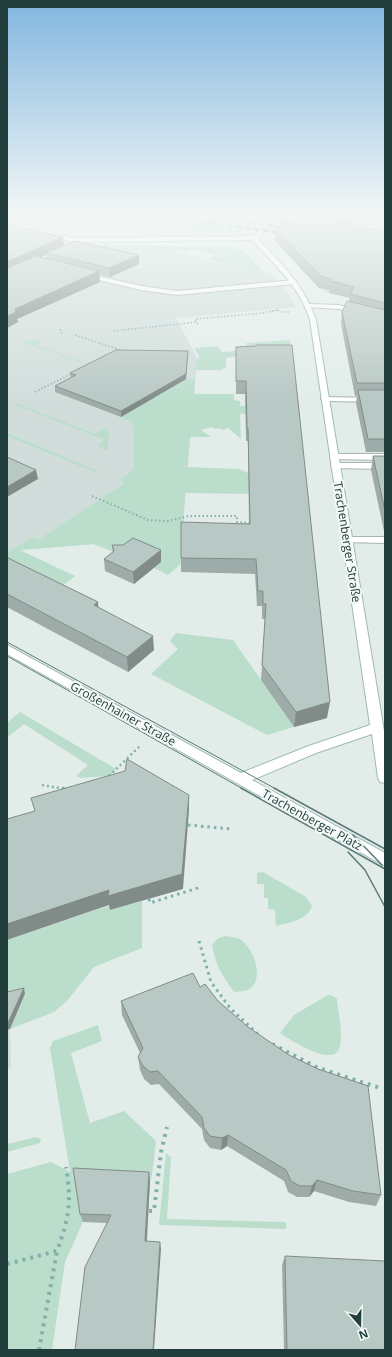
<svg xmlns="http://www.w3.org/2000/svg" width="392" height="1357" font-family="'Open Sans',sans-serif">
  <rect width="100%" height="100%" fill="#e2edea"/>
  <g fill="#d0ddda">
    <polygon points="119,213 250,213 385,230 385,306 325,292 276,242 281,235"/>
    <polygon points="148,249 158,252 163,249 184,254 186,254 257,272 262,271 271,273 287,292 296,307 176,318 197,358 182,537 20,550 7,559 7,285 131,250"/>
    <polygon points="25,994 10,1029 11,1068 7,1069 7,998"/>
  </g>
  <g fill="#bbdecc">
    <polygon points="78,213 119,213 244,230 241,232 222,234"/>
    <polygon points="356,215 385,219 385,230 337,224"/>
    <polygon points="95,245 230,247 244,251 262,271 257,272 208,259 215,255 192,249 187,252 179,250 174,252 163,249 158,252 148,249 131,250 111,259 53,264"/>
    <polygon points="32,340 43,341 36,345 84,362 82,363 22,342"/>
    <polygon points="290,340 291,353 243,355 226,358 226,367 221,370 195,370 197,358 200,358 194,348 218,346 222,352 249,350 246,343"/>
    <polygon points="186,379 195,379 194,394 234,394 234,400 240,401 240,406 254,406 254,414 240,414 241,439 228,428 223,430 219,428 215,429 212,427 201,430 211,437 190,437 187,467 239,469 257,477 258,494 185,493 181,564 168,575 154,568 161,562 124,556 93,544 20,550 75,576 53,593 7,570 7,553 32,537 38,540 125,483 120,480 134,469 134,427 131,422 121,417"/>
    <polygon points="15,403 95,434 104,428 109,431 108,449 105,450 97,446 105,440 13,404"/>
    <polygon points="7,433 100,472 97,473 7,436"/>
    <polygon points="176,633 233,640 294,727 267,735 151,674 178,649 170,641"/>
    <polygon points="20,712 116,769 110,776 81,778 76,776 88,765 24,724 7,738 7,723"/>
    <path d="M263,872L306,897L312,906C307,921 289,922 276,926L275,910L268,909V898H264V884H257V873Z"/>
    <polygon points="142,901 142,948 94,967 67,1001 54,1012 10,1029 25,995 7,998 7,940 111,905 110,910"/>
    <path d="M226,936C229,937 235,937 238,938C252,945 264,974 252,987C247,992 241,991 234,992C223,977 215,964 212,945L218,938Z"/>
    <path d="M328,995L333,996L337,999C338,1012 343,1033 340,1046C335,1070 291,1040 280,1033L294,1015Z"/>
    <polygon points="98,1025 102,1041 71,1053 90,1123 124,1111 156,1141 152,1175 150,1181 83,1222 65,1262 52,1350 7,1350 7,1174 51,1162 70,1172 50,1048 53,1041"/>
    <polygon points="36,1137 41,1139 40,1143 7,1152 7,1144"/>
    <polygon points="166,1153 171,1157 167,1219 286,1222 286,1229 159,1225"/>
  </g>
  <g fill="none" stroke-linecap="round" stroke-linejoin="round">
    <polyline stroke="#bccac7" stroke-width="6" stroke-dasharray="6 3" stroke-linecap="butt" points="267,226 279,217"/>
    <g stroke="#a5b5b2" stroke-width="2">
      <g id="lane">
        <polygon points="364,213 372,213 379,217 374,218"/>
        <polygon points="84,273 141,286 177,291 294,280 297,282 294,284 177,295 141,290 82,276 81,275"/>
        <polygon points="322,397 385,398 385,402 325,401 321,399"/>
        <polygon points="334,454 385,454 385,460 331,459 330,457 331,455"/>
        <polygon points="335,463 385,463 385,469 332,468 331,466 332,464"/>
        <polygon points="347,537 385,537 385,543 343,542 342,540 343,538"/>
      </g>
    </g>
    <g stroke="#a5b5b2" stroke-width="2">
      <g id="street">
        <polygon points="7,220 73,238 254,236 257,238 254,240 73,242 7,224"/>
        <polygon points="309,304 339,305 385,317 385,321 339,309 307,307 307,305"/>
      </g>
    </g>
    <g stroke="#a0b9b5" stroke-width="2">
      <g id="secondary">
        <polygon points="280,213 286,213 281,218 277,218 276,217"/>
        <path d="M260,230L263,232L257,238C281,263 305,286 316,320L385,737V783L380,782L378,778L372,734L316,753L252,780L385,853V866L7,654V645L241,773L306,747L370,725L310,320C298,283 274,266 251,238Z"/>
      </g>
    </g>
    <g stroke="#82b1ac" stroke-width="1" stroke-dasharray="1 1.5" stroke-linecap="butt">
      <polyline points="210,258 226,260 230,257"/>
      <polyline points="272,311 278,310 279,311"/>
    </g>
    <g stroke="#82b1ac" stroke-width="1.5" stroke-dasharray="1.5 2" stroke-linecap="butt">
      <polyline points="278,310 280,312 290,312"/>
      <polyline points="198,324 195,319 263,313 277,310"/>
      <polyline points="60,329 62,335"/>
      <polyline points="114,331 197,322"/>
      <polyline points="75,335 120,350 117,351"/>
      <polyline points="35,392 73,373"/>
    </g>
    <polyline stroke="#82b1ac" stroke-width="2" stroke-dasharray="1.5 2.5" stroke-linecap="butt" points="92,496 148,520 168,521 189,516 237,516 237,522 253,523"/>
    <g stroke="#82b1ac" stroke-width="2.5" stroke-dasharray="2 3" stroke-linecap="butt">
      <polyline points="109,776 140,746"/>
      <polyline points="42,785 65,789"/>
    </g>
    <g stroke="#82b1ac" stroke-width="3" stroke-dasharray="2.5 4" stroke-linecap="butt">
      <polyline points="62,788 65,789"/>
      <polyline points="188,825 231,829"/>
      <polyline points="149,899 150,903 201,887"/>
      <polyline points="199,941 211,982 230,1008 260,1036"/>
    </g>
    <g stroke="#82b1ac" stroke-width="4" stroke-dasharray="3 5" stroke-linecap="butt">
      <polyline points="272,1044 318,1068 380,1088"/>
      <polyline points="149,1211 154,1211 161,1152 167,1127"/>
      <path d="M7,1264L57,1251C69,1218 72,1202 66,1167"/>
      <polyline points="39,1350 57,1251"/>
    </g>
    <use href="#lane" fill="#fff" fill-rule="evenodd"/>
    <use href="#street" fill="#fff" fill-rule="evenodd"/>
    <use href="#secondary" fill="#fff" fill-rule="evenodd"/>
    <g stroke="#5c7a78" stroke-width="1">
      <polyline points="7,642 276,789"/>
      <polyline points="7,656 243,789"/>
    </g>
    <g stroke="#5c7a78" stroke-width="1.5">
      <polyline points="241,788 385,869"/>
      <polyline points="274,788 385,849"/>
      <polyline points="353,835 382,865"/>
      <polyline points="348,852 365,870 385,907"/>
    </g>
    <g stroke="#5c7a78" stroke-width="2">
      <g id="rail">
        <polyline points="143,213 286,234"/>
        <polyline points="184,213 292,228"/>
        <polyline points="233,213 299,222"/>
      </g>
    </g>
    <use href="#rail" stroke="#f3f9f7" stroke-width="1.5" stroke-dasharray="4.5" stroke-linecap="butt"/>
  </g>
  <g fill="#9eaca9" fill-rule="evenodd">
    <polygon points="303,213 359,213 346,226 385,231 385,452 366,452 356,403 357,396 355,396 341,324 342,312 349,301 350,298 329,293 330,290 319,288 275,241 276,230 296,220"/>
    <path d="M7,223L63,237L64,246L139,264L110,277L99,275L100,282L17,319L18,322L7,328ZM46,255L47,259L41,257Z"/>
    <polygon points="256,346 327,718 294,727 261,680 265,619 262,619 262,606 257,606 255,574 181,572 181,558 249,524 248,441 246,441 245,394 236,394 236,347"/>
    <polygon points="188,351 186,379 121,417 55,392 55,386 71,378 70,373"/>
    <polygon points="373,456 385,456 385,536 371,470"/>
    <polygon points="112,545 161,562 134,584 105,571 104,559 113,552"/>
    <polygon points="7,559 98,608 154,650 128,672 7,607"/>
    <polygon points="200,987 218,1001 381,1195 376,1206 349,1202 314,1191 309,1197 297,1197 288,1192 284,1181 227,1146 221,1150 210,1148 204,1140 202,1129 159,1084 151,1085 144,1079 140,1070 138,1057 140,1053 122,1015 121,1001"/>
    <polygon points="150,1181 147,1241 161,1249 107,1223 83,1222 80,1214"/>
    <polygon points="285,1256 385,1350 284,1350 282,1265"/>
  </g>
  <g fill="#818c89">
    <polygon points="350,213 359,213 337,235 338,224"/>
    <polygon points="63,237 64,247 46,253 46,255 7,272 7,262"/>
    <polygon points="139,255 139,264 110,277 109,268"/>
    <polygon points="99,271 100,282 17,319 18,322 7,328 7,316 15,309"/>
    <polygon points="188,351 186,379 121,417 121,411"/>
    <polygon points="36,470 38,479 7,497 7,487"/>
    <polygon points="161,550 161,562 134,584 133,572"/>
    <polygon points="98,602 99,617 94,605"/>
    <polygon points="153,636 154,650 128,672 127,657"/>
    <polygon points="330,702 327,718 294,727 296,712"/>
    <polygon points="189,795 189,810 183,889 110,910 109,905 7,940 7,924"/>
    <polygon points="24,988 25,994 10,1029 7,1030 7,1024"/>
    <polygon points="228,1135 227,1146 221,1150 222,1138"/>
    <polygon points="149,1172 150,1181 146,1248 145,1241"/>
    <polygon points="317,1180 314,1191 309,1197 312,1186"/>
    <polygon points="160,1242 161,1249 154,1350 153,1350"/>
  </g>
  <g fill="#b8c8c4" stroke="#818c89">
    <polygon points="303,213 350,213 338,224 385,231 385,244 384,246 385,246 385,303 350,294 354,287 331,281 331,279 321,276 276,230 290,219 296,220"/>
    <polygon points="7,223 58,236 63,237 7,262"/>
    <polygon points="75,241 139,255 109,268 46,253"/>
    <polygon points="36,256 99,271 15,309 16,312 7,316 7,268"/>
    <polygon points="347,301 385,310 385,383 357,383 342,312"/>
    <polygon points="256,345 292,345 330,702 296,712 262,665 266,604 263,604 263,591 258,591 256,559 181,558 181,522 250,524 248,428 247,428 246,381 236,381 236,347 256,346"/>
    <polygon points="116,350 188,351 186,374 121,411 55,386 76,375 70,373"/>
    <polygon points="358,390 385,390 385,439 368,439"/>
    <polygon points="373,456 385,456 385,511"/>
    <polygon points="7,457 36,470 7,487"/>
    <polygon points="133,538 161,550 133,572 104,559 114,551 112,545 123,545"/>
    <polygon points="8,558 98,602 94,605 153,636 127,657 7,594 7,559"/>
    <polygon points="127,759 189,795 182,874 108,896 109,890 7,924 7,819 35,811 31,798 125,771"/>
    <polygon points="193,973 200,987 205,984 218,1001 248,1027 289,1055 318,1069 368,1086 381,1195 353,1191 317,1180 312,1186 300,1186 291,1181 286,1170 228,1135 222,1138 210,1136 204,1128 202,1117 158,1071 150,1072 143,1066 138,1057 143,1048 121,1001"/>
    <polygon points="24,988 8,1023 7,1024 7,992"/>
    <polygon points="73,1168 149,1172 145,1241 160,1242 153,1350 75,1350 85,1267 111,1215 80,1214"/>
    <polygon points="285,1256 385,1261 385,1350 287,1350"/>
  </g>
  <linearGradient id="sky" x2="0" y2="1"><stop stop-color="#82b6df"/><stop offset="0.53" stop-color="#f2f7f6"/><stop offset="1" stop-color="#f2f7f6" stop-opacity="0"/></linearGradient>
  <rect width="392" height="403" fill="url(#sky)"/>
  <g text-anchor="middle" stroke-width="4" stroke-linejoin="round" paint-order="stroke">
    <g font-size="12" fill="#223e3c" stroke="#f3f9f7">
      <text transform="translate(347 542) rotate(81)" y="4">Trachenberger Straße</text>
      <text transform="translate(123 714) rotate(29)" y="4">Großenhainer Straße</text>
      <text transform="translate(312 820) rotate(29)" y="4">Trachenberger Platz</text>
    </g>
  </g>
  <rect width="392" height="1357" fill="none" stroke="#223e3c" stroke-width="16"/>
  <g transform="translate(360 1325) rotate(160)" stroke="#f3f9f7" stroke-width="3" paint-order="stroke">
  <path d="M0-3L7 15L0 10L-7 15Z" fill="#223e3c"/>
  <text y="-6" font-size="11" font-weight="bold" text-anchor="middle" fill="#223e3c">N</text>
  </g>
</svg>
